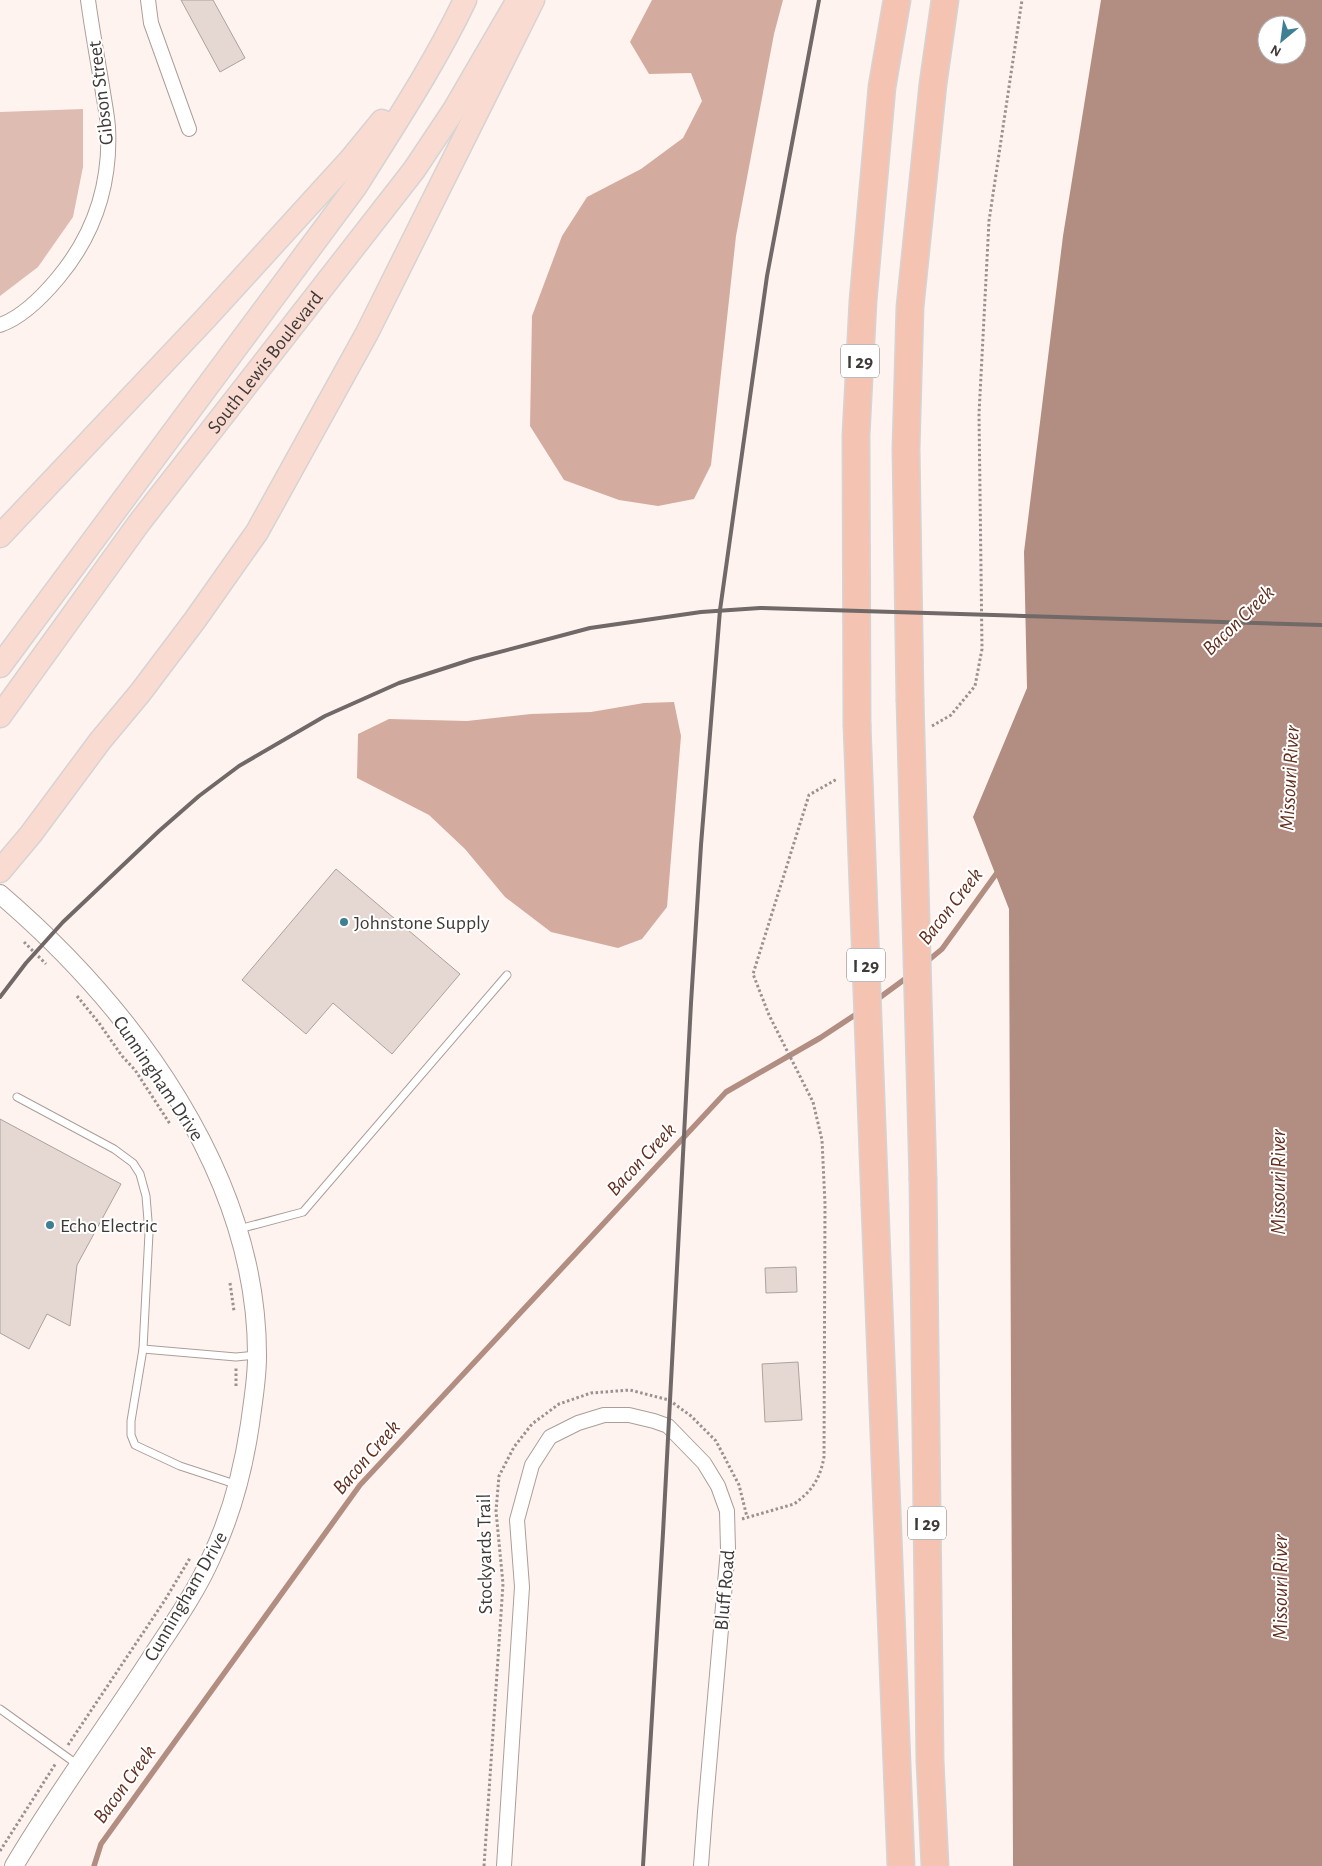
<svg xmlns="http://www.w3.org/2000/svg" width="1322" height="1866" font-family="'Alegreya Sans',sans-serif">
  <rect width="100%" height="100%" fill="#fff3f0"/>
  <polygon fill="#debcb1" points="83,109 83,167 73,217 38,267 0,296 0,112"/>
  <g fill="#d3ac9f">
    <polygon points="652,0 783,0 774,34 736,236 711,465 694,499 658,506 619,500 564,480 530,426 532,316 562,236 587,197 641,169 683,138 702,101 691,73 649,74 630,42"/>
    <polygon points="674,702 681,736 667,907 642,939 618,948 551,932 505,897 465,849 429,815 357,778 358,734 389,719 467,721 531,714 591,712 644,703"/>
  </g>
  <path fill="#b28d81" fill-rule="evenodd" d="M1101,0H1322V1866H1013L1009,909L973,817L1027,688L1024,552L1063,236ZM1267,25H1297V55H1267Z"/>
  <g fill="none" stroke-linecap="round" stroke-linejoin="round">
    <g stroke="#b28d81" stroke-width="5.5">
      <polyline points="924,964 942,949 999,870"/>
      <polyline points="875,1001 909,976"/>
      <polyline points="94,1866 101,1844 360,1485 726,1092 820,1038 861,1011"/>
    </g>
  </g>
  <g fill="#e5d8d3" stroke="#aea19c">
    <polygon points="181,0 213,0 245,58 220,72"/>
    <polygon points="336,869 460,974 392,1054 333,1003 306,1034 242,980"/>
    <polygon points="0,1119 121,1184 77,1265 70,1326 47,1314 29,1349 0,1333"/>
    <polygon points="796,1267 797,1292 766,1293 765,1268"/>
    <polygon points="798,1362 802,1420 765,1422 762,1364"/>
  </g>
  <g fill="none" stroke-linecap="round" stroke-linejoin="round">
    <g stroke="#ab9e99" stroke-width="9">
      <g id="service">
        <polyline points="17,1097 114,1149 133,1163 140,1174 146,1196 149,1233 143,1349 131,1421 131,1435 135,1445 180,1466 238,1485"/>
        <polyline points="239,1229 303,1212 507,975"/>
        <polyline points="143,1349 236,1357 257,1355"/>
        <polyline points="0,1709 78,1765"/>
      </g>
    </g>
    <g stroke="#ab9e99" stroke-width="16">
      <g id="minor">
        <polyline points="148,0 151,23 189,129"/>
        <path d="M0,325C23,317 43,296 58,278C94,235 111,184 108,127C107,114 104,100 102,86C97,57 92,29 88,0"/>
        <polyline points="504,1866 522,1587 517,1520 532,1465 550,1437 578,1423 604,1415 629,1415 654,1421 668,1426 704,1463 718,1486 727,1511 728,1549 705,1812 701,1866"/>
      </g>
    </g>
    <g stroke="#ab9e99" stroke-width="20">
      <path id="tertiary" d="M0,894C132,1007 258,1175 257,1357C257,1379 253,1401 250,1424C243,1472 232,1514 211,1558C196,1592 174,1623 153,1655C108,1725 57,1793 14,1866"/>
    </g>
    <g stroke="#d5d4d3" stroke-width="25">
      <g id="primary">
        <polyline points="0,536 206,318 350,160 382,121"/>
        <path d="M0,666L356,186C394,125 434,65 465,0"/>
        <path id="s1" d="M0,716L139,523L414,170L454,110L518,0"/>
        <polyline points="0,871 31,834 100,741 140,693 195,620 257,532 367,333 533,0"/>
      </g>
    </g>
    <g stroke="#d5d4d3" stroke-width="29">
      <g id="motorway">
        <polyline points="910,699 906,449 910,307 933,84 945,0"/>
        <polyline points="857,724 856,435 863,301 882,87 897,0"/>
        <polyline points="923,1180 930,1761 935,1866"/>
        <polyline points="875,1206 901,1866"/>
      </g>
    </g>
    <g stroke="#9b9290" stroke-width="3" stroke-dasharray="2.5 2.5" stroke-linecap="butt">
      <polyline points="932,726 951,715 975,686 982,649 979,414 989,221 1022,0"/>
      <polyline points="24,942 46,964"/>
      <polyline points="77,996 99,1023 122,1056 135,1070 170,1124"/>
      <polyline points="230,1283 234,1311"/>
      <polyline points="236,1386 236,1368"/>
      <path d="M742,1519L794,1504C812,1491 820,1479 824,1457L825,1204L822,1140L813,1102L769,1015L753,974L809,795L837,779"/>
      <polyline points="68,1745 165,1600 190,1558"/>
      <polyline points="0,1851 56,1763"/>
      <polyline points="484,1866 503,1584 496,1511 499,1476 514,1447 532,1424 559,1404 591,1393 630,1390 669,1400 691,1416 716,1441 739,1485 747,1517"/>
    </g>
    <use href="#service" stroke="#fff" stroke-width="7"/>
    <use href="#minor" stroke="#fff" stroke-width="14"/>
    <use href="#tertiary" stroke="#fff" stroke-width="18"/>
    <use href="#primary" stroke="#f9dbd1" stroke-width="22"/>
    <use href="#motorway" stroke="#f5c3b2" stroke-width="26"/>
    <g stroke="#706967" stroke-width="4">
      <polyline points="0,997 26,963 63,922 159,831 199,796 239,766 325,716 399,683 473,659 590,628 701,612 760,608 1322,625"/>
      <polyline points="643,1866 663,1533 691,1003 701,845 720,610 767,276 819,0"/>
    </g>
    <g stroke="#d5d4d3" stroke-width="29" stroke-linecap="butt">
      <g id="motorway-bridge">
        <polyline points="910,699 923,1180"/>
        <polyline points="857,724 875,1206"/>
      </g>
    </g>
    <use href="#motorway-bridge" stroke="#f5c3b2" stroke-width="26"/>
  </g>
  <g fill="#3e7f92" stroke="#fff" stroke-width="2">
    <circle cx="344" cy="922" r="5"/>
    <circle cx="50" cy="1225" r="5"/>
  </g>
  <g text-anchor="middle" stroke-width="4" stroke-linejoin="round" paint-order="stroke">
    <g fill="#fff" stroke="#797574" stroke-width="1">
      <rect x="841" y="344.5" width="38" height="33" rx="4"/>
      <rect x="847" y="948.5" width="38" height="33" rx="4"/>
      <rect x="908" y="1506.5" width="38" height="33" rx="4"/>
    </g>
    <g font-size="19" font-weight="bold" fill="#3f3a38">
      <text x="860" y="368">I 29</text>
      <text x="866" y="972">I 29</text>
      <text x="927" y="1530">I 29</text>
    </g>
    <g font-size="20" fill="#3f3a38" stroke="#fff">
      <text transform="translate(100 93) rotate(-97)" y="7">Gibson Street</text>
      <text dy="7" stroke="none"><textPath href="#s1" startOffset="442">South Lewis Boulevard</textPath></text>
      <text transform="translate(159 1078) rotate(56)" y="7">Cunningham Drive</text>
      <text transform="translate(484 1554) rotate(-91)" y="7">Stockyards Trail</text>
      <text transform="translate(724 1590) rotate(-85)" y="7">Bluff Road</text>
      <text transform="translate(185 1596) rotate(-60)" y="7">Cunningham Drive</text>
    </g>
    <g font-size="20" fill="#3f3a38" stroke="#fff" text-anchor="start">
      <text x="354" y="929">Johnstone Supply</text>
      <text x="60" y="1232">Echo Electric</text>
    </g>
    <g font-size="21" font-style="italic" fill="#622f1e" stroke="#fff">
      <text transform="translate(1238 620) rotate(-44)" y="7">Bacon Creek</text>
      <text transform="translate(1289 778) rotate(-87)" y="7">Missouri River</text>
      <text transform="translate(950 906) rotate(-52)" y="7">Bacon Creek</text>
      <text transform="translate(641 1159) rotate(-47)" y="7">Bacon Creek</text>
      <text transform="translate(1278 1182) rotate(-90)" y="7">Missouri River</text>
      <text transform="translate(366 1457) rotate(-49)" y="7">Bacon Creek</text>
      <text transform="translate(1280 1587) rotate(-90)" y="7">Missouri River</text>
      <text transform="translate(124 1784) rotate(-54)" y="7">Bacon Creek</text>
    </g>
  </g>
  <g transform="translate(1282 40) rotate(209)"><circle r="24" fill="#ffffff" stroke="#b2b0af"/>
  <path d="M0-4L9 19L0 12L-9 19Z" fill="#3e7f92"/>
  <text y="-8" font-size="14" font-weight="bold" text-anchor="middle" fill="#3f3a38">N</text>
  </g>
</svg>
